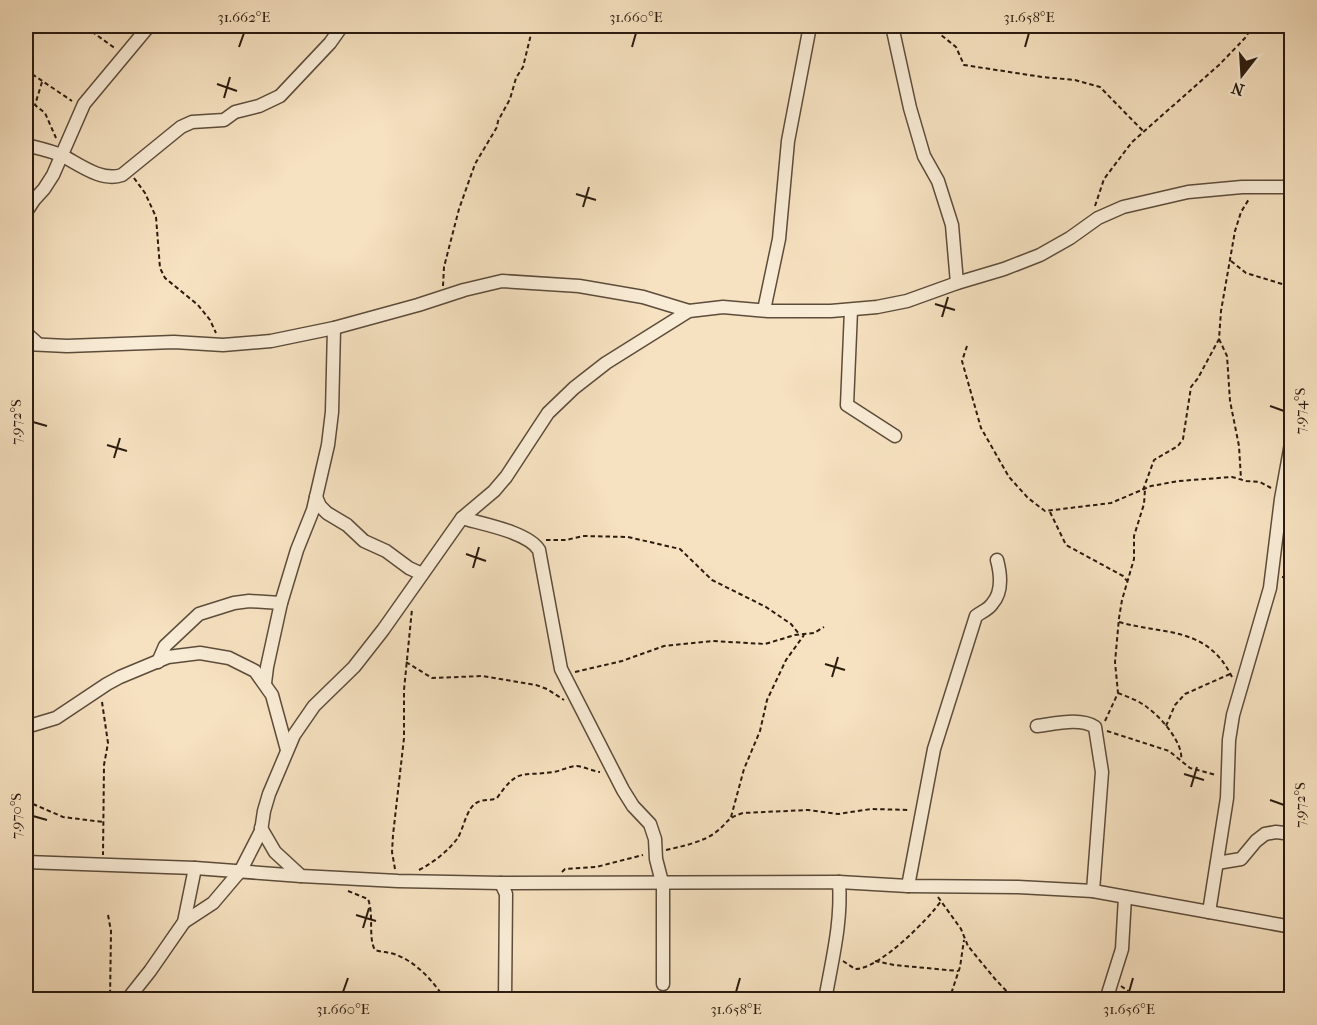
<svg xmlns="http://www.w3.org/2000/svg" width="1317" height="1025" font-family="'IM FELL French Canon',serif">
  <rect width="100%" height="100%" fill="#f6e1c0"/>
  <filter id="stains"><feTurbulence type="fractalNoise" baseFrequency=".00333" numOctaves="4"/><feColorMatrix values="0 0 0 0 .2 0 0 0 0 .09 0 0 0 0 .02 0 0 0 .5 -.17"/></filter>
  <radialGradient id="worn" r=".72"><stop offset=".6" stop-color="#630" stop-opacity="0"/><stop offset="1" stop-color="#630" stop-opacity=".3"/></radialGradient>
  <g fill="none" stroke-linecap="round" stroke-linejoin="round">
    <g stroke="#5d4c3b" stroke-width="15">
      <g id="minor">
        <polyline points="892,26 910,108 924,156 938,181 952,225 957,283"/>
        <path d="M26,145C38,148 52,151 63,156C80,165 102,182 122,175L181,127L192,122L224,120L235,112L259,106L280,96L330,43L342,26"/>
        <polyline points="26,212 34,200 44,189 53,175 84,104 149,26"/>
        <polyline points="764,310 779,239 788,141 810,26"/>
        <polyline points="851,310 847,405 895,436"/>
        <polyline points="26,333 37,343"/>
        <polyline points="26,344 67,346 174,342 223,345 271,341 334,328 418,305 464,290 502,281 579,286 643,297 689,311"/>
        <polyline points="316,497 320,506 327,513 347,525 364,541 386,551 409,568 422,574"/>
        <path d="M462,518C482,524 528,532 539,550L561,669L623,790L633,806L650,824L655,839L656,859L662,882"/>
        <polyline points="158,662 165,646 199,614 234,603 249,601 281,603"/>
        <polyline points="265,683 267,667 281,603 297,550 313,510 328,445 332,412 334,328"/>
        <path d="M1037,726C1054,724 1080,717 1095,727L1102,772L1093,891"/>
        <polyline points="26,727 56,718 107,684 120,677 168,657 200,653 229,658 255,671 272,695 287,750"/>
        <polyline points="261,828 275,852 301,876"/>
        <polyline points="26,862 195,868 301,876 398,881 501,883 839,882 908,886 1018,887 1093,891 1292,927"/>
        <polyline points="1217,863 1241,859 1256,841 1265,834 1276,832 1292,834"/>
        <polyline points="501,883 506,894 505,1000"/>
        <path d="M908,886L934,749L976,616C981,612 988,610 992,604C1003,592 1001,575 997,560"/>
        <polyline points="1209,912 1227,798 1229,740 1233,715 1270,588 1281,499 1292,438"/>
        <polyline points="184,922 213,903 241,870 261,831 264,811 269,794 294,735 314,706 354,667 383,630 462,518 494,491 506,477 548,413 574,388 606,363 689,311 723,307 768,311 831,311 877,307 907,301 957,283 1004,269 1040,255 1070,238 1098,218 1123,207 1188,192 1242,187 1292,187"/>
        <polyline points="663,984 663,882"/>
        <polyline points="127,1000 150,971 184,922 195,868"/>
        <path d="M825,1000C832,960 842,922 839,882"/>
        <polyline points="1106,1000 1122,949 1125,897"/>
      </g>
    </g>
    <g stroke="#2a1b0f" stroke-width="2" stroke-dasharray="4.5 3" stroke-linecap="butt">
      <polyline points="78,26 91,31 116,49"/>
      <polyline points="930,26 956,47 964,65 1042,77 1075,80 1100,87 1144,132"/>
      <polyline points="26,70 72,101"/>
      <polyline points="42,82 35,105 45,113 56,138"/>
      <polyline points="134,178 145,193 156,217 160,268 165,278 198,305 210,320 216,333"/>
      <polyline points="1095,206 1104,179 1132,142 1219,65 1245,38 1253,26"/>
      <polyline points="1231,261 1246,273 1292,287"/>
      <polyline points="443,286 444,267 459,209 475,164 497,127 498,121 510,99 516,78 523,67 533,26"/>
      <polyline points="1219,339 1227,356 1230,401 1239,446 1241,479"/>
      <polyline points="967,346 962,361 981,428 1009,477 1028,498 1045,511 1111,503 1151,486 1179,481 1232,477 1246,481 1260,482 1271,488"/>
      <polyline points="1143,490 1154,460 1178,446 1183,439 1191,387 1198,378 1219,339 1221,311 1235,231 1241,212 1249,199"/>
      <polyline points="1050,512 1066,545 1123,576 1127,581"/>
      <polyline points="546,540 566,540 583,536 628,537 680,549 712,580 766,607 791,624 800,635"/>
      <polyline points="1282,577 1292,578"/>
      <path d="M1119,622C1165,635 1207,626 1232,677"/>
      <polyline points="406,662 432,678 483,676 536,685 547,689 564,700"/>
      <polyline points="575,672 622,661 664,646 712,641 765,644 795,635 814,633 824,627"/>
      <path d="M1118,693C1128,697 1140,701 1148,708C1161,717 1184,744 1181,760"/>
      <polyline points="102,702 108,743 104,765 103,855"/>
      <polyline points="1105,721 1118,693 1115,662 1119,618 1122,600 1134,559 1134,536 1144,504 1145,489"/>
      <polyline points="1166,726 1175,705 1185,694 1230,674"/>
      <polyline points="1107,731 1169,751 1190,768 1216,775"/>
      <polyline points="26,801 63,817 103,822"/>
      <polyline points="731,817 744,769 760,731 767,700 786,660 804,635"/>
      <path d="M666,850C680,847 706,841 716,832C728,823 726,818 743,813L808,810L838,814L871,809L910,810"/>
      <polyline points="395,869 392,852 393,835 404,738 404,690 412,609"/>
      <path d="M419,870C434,862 447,852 457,839C464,829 466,807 478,802C484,799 491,801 497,798C519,767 520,777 553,772C561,771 569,766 577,766C585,767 592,771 600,772"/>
      <polyline points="562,872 565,869 596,867 643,855"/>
      <path d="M348,891L368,899C374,914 368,939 375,950C381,952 387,952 394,954C415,961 434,981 445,1000"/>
      <polyline points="938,897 961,929 968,946 995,979 1015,1000"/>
      <polyline points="108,915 111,931 110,1000"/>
      <path d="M843,961L855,969C878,970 928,920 941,901"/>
      <polyline points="875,961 894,965 958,971"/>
      <polyline points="1121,986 1141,1000"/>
      <path d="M411,1000C425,995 439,996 452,1000"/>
      <polyline points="949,1000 960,967 964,940"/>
    </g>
    <use href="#minor" stroke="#f9ecd6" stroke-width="12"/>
  </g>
  <path fill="none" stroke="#2a1b0f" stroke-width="2" d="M239,47L244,33M632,47L636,33M1025,47L1029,33M217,84L237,91M224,98L230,77M576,194L596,200M583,207L589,187M935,304L955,310M942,317L948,297M1270,406L1284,411M33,422L47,426M107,445L127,451M114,458L120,438M466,554L486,561M473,568L479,547M825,664L845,670M832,677L838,657M1184,774L1204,780M1191,787L1197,767M1270,800L1284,805M33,816L47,820M356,915L376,921M363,928L369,908M343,992L348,978M736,992L740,978M1129,992L1133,978"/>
  <rect width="1317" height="1025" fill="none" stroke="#f6e1c0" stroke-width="66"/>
  <g transform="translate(1242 75) rotate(197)" stroke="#f9ecd6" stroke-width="4.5" paint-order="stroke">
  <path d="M0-4.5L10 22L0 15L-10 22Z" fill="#2a1b0f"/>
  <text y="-9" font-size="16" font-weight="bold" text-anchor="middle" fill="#2a1b0f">N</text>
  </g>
  <rect x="33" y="33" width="1251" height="959" fill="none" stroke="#2a1b0f" stroke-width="2"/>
  <g font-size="15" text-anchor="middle" fill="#2a1b0f">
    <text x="244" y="22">31.662°E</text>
    <text x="636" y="22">31.660°E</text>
    <text x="1029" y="22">31.658°E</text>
    <text transform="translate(1300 411) rotate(-90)" y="5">7.974°S</text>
    <text transform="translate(16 422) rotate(-90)" y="5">7.972°S</text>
    <text transform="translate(1300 805) rotate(-90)" y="5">7.972°S</text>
    <text transform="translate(16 816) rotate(-90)" y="5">7.970°S</text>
    <text x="343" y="1014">31.660°E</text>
    <text x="736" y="1014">31.658°E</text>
    <text x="1129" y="1014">31.656°E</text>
  </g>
  <rect width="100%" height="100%" filter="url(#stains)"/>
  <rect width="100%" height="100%" fill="url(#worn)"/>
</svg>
